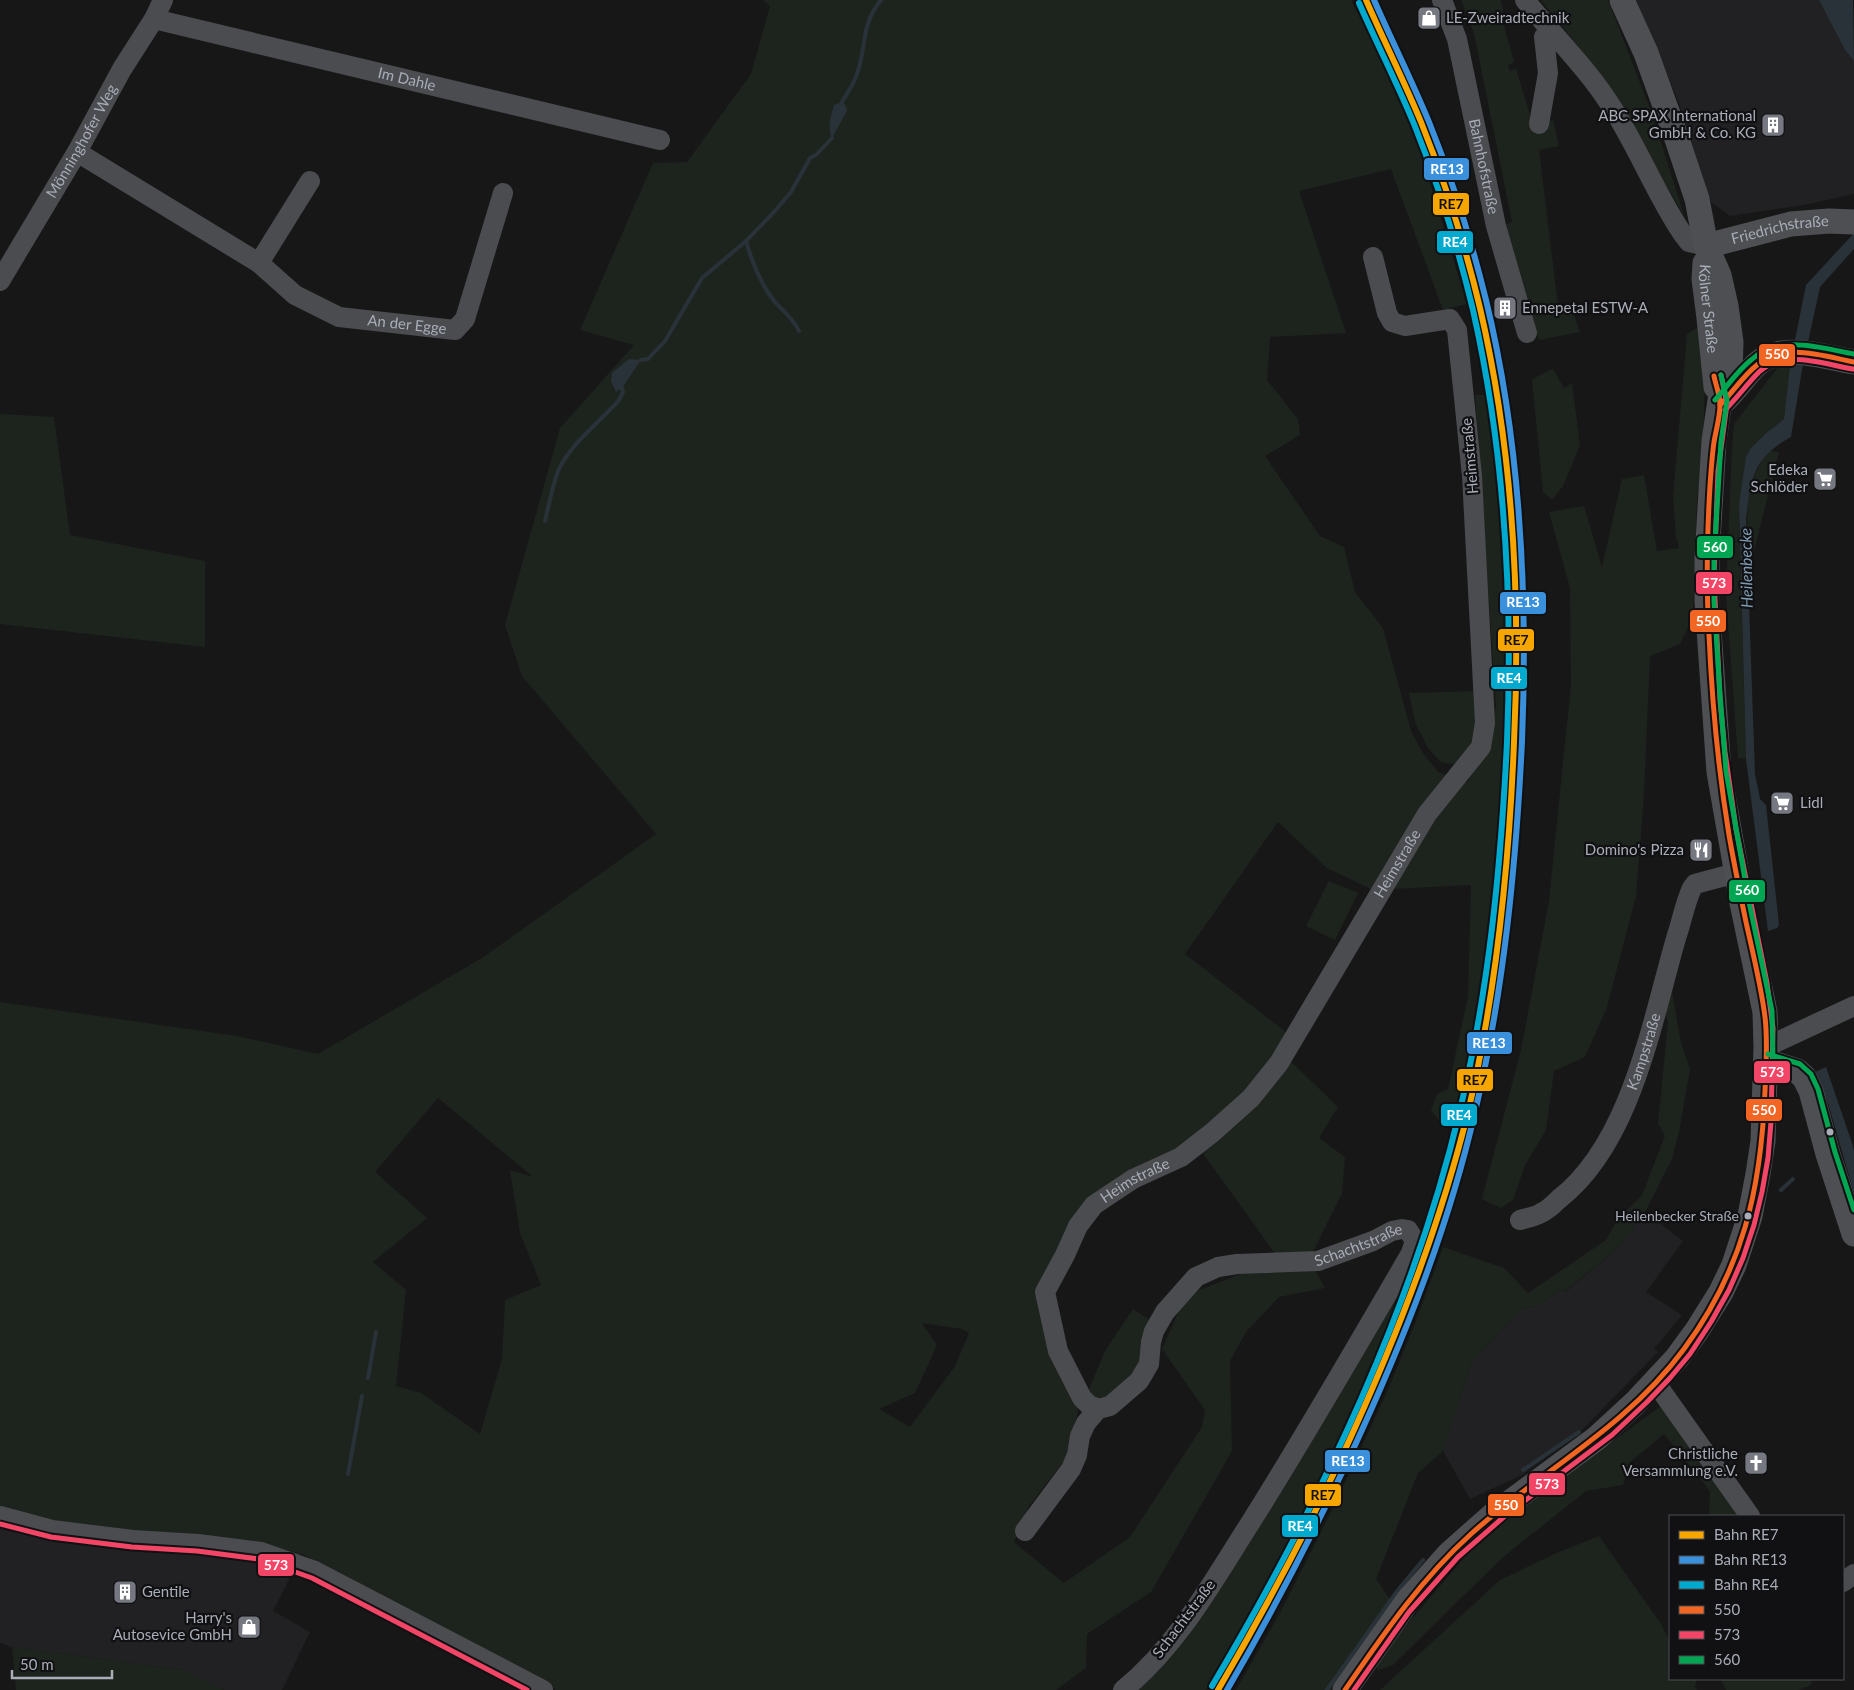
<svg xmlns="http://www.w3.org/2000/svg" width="1854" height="1690" font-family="Lato,sans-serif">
  <rect width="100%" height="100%" fill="#171717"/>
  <g fill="#212123">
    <polygon points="1636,0 1819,0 1845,50 1854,61 1854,194 1804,205 1730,216 1711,202 1679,103"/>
    <polygon points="1645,1212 1683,1241 1646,1292 1682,1315 1654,1349 1658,1352 1582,1430 1522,1475 1470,1499 1443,1451 1472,1362 1521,1309 1539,1305 1560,1289 1565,1292 1617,1249"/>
    <polygon points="0,1507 272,1547 302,1554 273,1611 310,1632 282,1690 224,1690 183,1670 12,1647 0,1643"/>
  </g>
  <g fill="#1d241e" fill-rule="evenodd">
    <path d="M763,0H1351L1387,71L1421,154L1467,304L1443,310L1391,169L1299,191L1346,333L1270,337L1267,380L1298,419L1300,435L1265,456L1320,536L1344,547L1355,592L1383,628L1411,731L1422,752L1438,772L1467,782L1489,746L1496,706L1475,395H1491L1509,545L1511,708L1505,805L1491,961L1463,1099L1447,1129L1431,1111L1437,1094L1448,1089L1468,996L1471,885L1373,890L1327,868L1278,822L1185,954L1286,1032L1278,1049L1338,1107L1319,1138L1345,1157L1342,1193L1311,1256L1279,1259L1194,1141L1090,1202L1040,1293L1079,1406L1069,1454L1029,1506L1014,1542L1064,1583L1130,1537L1202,1427L1205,1410L1162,1349L1186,1295L1246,1272L1313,1266L1325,1288L1279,1297L1246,1332L1230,1361L1232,1451L1151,1592L1087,1634L1086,1668L1056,1690H556L507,1667L341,1573L302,1554L272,1547L144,1534L36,1518L0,1507V1002L237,1036L318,1054L482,958L656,834L522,676L505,625L560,428L634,345L580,330L653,163L687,162L751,74L770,6ZM438,1098L533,1177L510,1170L520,1233L541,1285L505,1300L502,1359L480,1434L421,1393L396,1386L406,1290L373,1262L427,1218L375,1172ZM922,1323L962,1329L969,1333L955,1366L910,1427L879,1409L915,1393L937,1345Z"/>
    <polygon points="1461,0 1501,0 1503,11 1501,15 1514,62 1508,65 1510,71 1516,69 1534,128 1553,120 1559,146 1539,150 1558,305 1563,314 1573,312 1580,332 1539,340 1504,225 1512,222 1474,33"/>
    <polygon points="1541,0 1608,0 1652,114 1684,215 1587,57"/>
    <polygon points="1700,326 1705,378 1703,452 1697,500 1693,617 1680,644 1650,656 1644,793 1636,896 1607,1007 1585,1057 1554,1071 1546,1130 1525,1165 1513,1200 1501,1208 1482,1199 1521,1050 1549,901 1571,684 1570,588 1549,512 1584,506 1602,567 1622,479 1644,475 1657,551 1679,548 1676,536 1673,497 1687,334"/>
    <polygon points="1783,364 1790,365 1784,419 1765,434 1751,448 1739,518 1746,759 1738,758 1726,595 1732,446 1734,424 1779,366"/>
    <polygon points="1553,369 1564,388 1572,383 1580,445 1563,486 1552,500 1543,492 1532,379"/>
    <polygon points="0,414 54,417 70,535 205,561 205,647 0,624"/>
    <path d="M1769,451L1779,452L1753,555L1749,552C1746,515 1744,482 1769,451Z"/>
    <polygon points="1478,691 1479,723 1467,757 1453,764 1441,762 1428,748 1415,722 1409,693"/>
    <polygon points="1329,881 1358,893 1335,940 1306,926"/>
    <polygon points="1671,985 1681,1043 1690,1069 1679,1132 1672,1159 1645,1212 1617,1249 1564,1292 1560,1289 1539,1305 1521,1309 1472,1362 1443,1451 1418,1473 1376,1579 1392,1602 1331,1690 1236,1690 1280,1613 1334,1506 1388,1390 1416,1321 1443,1247 1504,1268 1528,1293 1606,1240 1617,1220 1642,1195 1665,1136 1658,1124 1668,1022 1665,1013"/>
    <polygon points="1399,1289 1400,1304 1367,1386 1314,1497 1235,1645 1206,1690 1135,1690"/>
    <polygon points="1133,1309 1154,1323 1141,1366 1109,1399 1093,1399 1086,1396 1105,1351"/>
    <polygon points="1661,1406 1741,1516 1711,1516 1709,1511 1710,1491 1664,1434 1630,1462 1623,1485 1586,1491 1502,1558 1393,1665 1378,1670 1374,1663 1481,1538"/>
    <polygon points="1599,1536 1661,1624 1670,1642 1670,1679 1697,1679 1695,1687 1697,1690 1380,1690 1500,1580 1559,1552"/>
    <polygon points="12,1647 183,1670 224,1690 16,1690"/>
    <polygon points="1721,1679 1811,1679 1811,1685 1799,1690 1726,1690"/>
  </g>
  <g fill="#2a3239">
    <polygon points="1819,0 1853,0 1854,61 1845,50"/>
    <path d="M842,102L846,106L847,111L832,138C827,127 831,116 834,105Z"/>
    <path d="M1854,233V249L1820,287L1802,370L1791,437C1753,458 1751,478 1746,519L1755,774L1760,799L1766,805L1779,925L1777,928L1768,931L1746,759L1739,504L1746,457L1751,448L1765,434L1784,419L1790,365L1806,285Z"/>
    <polygon points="629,359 641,360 622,388 616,392 611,381 612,373"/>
    <polygon points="1826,1067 1852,1143 1854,1151 1854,1193 1828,1103 1815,1072"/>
  </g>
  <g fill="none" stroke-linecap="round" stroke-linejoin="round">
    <g stroke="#2a3239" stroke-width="4">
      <path d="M842,102C847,93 854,84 857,74C867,46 860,26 881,0"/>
      <path d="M746,241C752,262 761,284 774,301C783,311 793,318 799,331"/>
      <polyline points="641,360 648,359 665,341 702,278 746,241 774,212 791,192 810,158 816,155 832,138"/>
      <path d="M545,521C549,505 552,487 558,471C571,443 599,423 619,400L623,392L622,388"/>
      <polyline points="1781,1190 1793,1179"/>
      <polyline points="368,1378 376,1332"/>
      <polyline points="1523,1470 1579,1432"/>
      <polyline points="348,1474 362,1396"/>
      <polyline points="1327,1690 1398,1590 1423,1560"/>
    </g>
    <g stroke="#4b4c50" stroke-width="20">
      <path id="s1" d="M1442,0L1457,39L1496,226L1527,333"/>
      <path d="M1525,0C1553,35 1587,68 1611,106C1638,147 1655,193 1682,233L1689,242L1706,246"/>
      <path id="s2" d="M154,19L660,140"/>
      <polyline points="1539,124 1548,73 1544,37 1550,31"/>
      <path id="s3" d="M77,152L259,263L295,295L339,317L455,330L465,319L503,193"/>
      <polyline points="259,263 310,181"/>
      <path id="s4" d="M0,281L77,152L122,69L154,19L163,0"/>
      <polyline points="1766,1047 1854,1006"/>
      <path id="s5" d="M1520,1220C1526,1218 1535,1217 1541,1213C1548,1210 1554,1204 1559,1199C1632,1142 1652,1020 1677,935C1682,920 1685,903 1692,888L1695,884L1736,873"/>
      <polyline points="1655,1382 1750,1516"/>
      <path id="s6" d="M1098,1409L1089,1405L1082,1398L1058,1351L1045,1292L1065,1255L1078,1226L1094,1205L1133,1179L1181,1157L1213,1132L1251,1098L1279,1063L1427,814L1481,747L1485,723L1472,476L1457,330L1450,319L1405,326L1392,322L1387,313L1373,257"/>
      <polyline points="0,1516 52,1530 133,1540 198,1544 261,1552 315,1571 543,1690"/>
      <path id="s7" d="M1025,1531L1071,1469L1077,1455L1080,1436L1086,1423L1098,1409L1110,1406L1139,1381L1149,1364L1151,1342L1154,1331L1165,1312L1196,1277L1218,1267L1237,1264L1318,1261L1373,1241L1392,1231L1402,1229L1408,1230L1415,1241L1411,1253C1357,1346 1304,1438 1247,1528C1211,1585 1176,1647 1123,1690"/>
      <polyline points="1843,1582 1854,1574"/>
    </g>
    <g stroke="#4d4f52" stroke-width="25">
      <path id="s8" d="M1706,246L1791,224L1829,221L1854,222"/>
      <path id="s9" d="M1705,263L1704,279L1709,318L1716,387"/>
      <path d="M1725,400C1736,389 1745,376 1756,365C1782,341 1823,357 1854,362"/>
      <polyline points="1766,1061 1797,1071 1804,1077 1811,1091 1828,1154 1854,1234"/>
      <polyline points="1345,1690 1409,1599 1449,1554 1493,1515 1597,1438 1635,1403 1677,1358 1696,1332 1721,1292 1734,1265 1750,1216 1758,1174 1763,1141 1766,1047 1765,1012 1742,903 1719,772 1707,601 1707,558 1714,441 1720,400 1730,374 1731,342 1726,306 1719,275 1706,246 1697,199 1677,139 1646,53 1622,0"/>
    </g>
    <g stroke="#111113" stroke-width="9">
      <g id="bus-1">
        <path d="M1720,405C1733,392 1743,376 1757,365C1784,342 1823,356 1854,362"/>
        <path d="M1345,1690C1383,1635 1421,1579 1471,1534C1542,1470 1625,1429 1684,1349C1743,1269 1761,1190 1765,1091C1766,1067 1768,1042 1765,1017C1761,985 1753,954 1746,922C1740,893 1734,864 1729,835C1718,768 1712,702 1709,635C1706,585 1707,536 1710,486C1711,471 1712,456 1714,442C1716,430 1720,417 1720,405C1720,395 1716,386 1714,376"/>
      </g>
    </g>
    <g stroke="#111113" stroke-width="9">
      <g id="bus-2">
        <path d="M1725,410C1737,398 1747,384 1759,372C1784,349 1823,364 1853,369"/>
        <polyline points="0,1524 51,1537 132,1547 197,1551 259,1559 312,1578 527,1690"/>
        <polyline points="1354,1690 1409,1612 1458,1557 1506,1515 1612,1435 1647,1402 1670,1378 1690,1354 1711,1322 1729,1290 1743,1258 1754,1225 1762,1192 1768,1158 1771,1122 1773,1028 1767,983 1736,829 1725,752 1720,700 1714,578 1718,471 1727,404 1721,375"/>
      </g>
    </g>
    <g stroke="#111113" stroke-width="9">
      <g id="bus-3">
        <polyline points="1721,375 1727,400 1721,442 1714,558 1714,601 1720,694 1726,771 1749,902 1772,1011 1773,1061"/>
        <path d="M1715,400C1727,387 1737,371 1751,360C1780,334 1820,348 1854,354"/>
        <polyline points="1768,1054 1800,1064 1811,1074 1818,1089 1835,1152 1854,1210"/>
      </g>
    </g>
    <use href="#bus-1" stroke="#f26522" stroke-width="5"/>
    <use href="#bus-2" stroke="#f34667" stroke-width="5"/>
    <use href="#bus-3" stroke="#00a651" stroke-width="5"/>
    <g stroke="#111113" stroke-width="10">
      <path id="rail-1" d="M1218,1690C1263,1613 1305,1535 1343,1454C1394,1344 1439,1230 1468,1112C1497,990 1509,866 1514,742C1521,596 1513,450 1480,308C1465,245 1445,182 1421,122C1404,81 1384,41 1366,0"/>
    </g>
    <g stroke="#111113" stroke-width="10">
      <path id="rail-2" d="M1227,1690C1272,1613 1313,1534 1351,1454C1402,1344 1448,1230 1475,1112C1504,990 1516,866 1522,741C1528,594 1521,444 1486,300C1471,239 1452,179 1429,122C1412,81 1392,41 1374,0"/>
    </g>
    <g stroke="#111113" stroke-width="10">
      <path id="rail-3" d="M1212,1686C1316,1511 1413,1309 1460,1110C1489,990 1501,865 1507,742C1513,597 1505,452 1473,310C1458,247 1438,184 1414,124C1397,83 1377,44 1359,3"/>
    </g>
    <use href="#rail-1" stroke="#f7a600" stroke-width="6"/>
    <use href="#rail-2" stroke="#3a90db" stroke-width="6"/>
    <use href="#rail-3" stroke="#00a9ce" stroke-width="6"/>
  </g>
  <defs>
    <g id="shop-square" transform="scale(1.25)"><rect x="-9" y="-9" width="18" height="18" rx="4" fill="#757880" stroke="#111113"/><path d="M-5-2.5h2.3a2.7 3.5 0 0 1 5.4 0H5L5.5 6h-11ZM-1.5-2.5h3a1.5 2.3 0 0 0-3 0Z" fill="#fff"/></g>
    <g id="building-square" transform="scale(1.25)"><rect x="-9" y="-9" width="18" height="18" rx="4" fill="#757880" stroke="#111113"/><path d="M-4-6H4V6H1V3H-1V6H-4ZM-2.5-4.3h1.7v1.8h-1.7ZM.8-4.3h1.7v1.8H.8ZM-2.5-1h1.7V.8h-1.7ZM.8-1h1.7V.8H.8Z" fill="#fff"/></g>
    <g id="supermarket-square" transform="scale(1.25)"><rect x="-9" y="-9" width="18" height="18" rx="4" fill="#757880" stroke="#111113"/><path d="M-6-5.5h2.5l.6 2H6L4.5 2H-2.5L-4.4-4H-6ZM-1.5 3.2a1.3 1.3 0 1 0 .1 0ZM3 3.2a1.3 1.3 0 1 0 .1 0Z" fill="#fff"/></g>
    <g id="restaurant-square" transform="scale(1.25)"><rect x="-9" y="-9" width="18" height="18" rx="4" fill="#757880" stroke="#111113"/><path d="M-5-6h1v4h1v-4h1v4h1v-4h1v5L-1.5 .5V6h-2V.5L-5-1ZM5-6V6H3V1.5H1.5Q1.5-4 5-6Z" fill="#fff"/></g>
    <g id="church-square" transform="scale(1.25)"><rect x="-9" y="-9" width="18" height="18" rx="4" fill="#757880" stroke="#111113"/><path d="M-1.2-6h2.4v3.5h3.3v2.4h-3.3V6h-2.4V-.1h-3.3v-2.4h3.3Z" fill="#fff"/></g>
  </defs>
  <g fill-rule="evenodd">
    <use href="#shop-square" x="1429" y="18"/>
    <use href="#building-square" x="1773" y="125"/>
    <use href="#building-square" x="1505" y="308"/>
    <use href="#supermarket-square" x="1825" y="479"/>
    <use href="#supermarket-square" x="1782" y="803"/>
    <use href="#restaurant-square" x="1701" y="850"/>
    <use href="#church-square" x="1756" y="1463"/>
    <use href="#building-square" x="125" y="1592"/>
    <use href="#shop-square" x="249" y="1627"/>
  </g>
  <g fill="#a8adb8" stroke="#111113" stroke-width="2">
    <circle cx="1830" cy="1132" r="4.5"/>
    <circle cx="1748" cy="1216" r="4.5"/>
  </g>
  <g text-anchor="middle" stroke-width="4.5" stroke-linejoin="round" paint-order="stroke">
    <g font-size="14" fill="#a8adb8" stroke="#111113" text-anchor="end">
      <text x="1739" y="1221">Heilenbecker Straße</text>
    </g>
    <g font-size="15" fill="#a8adb8" stroke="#111113" text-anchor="end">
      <text x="1446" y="23" text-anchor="start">LE-Zweiradtechnik</text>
      <text x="1756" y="121">ABC SPAX International<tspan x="1756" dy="17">GmbH &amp; Co. KG</tspan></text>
      <text x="1522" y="313" text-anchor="start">Ennepetal ESTW-A</text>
      <text x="1808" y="475">Edeka<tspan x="1808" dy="17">Schlöder</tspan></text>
      <text x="1800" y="808" text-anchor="start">Lidl</text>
      <text x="1684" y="855">Domino's Pizza</text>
      <text x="1738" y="1459">Christliche<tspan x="1738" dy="17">Versammlung e.V.</tspan></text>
      <text x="142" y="1597" text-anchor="start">Gentile</text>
      <text x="232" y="1623">Harry's<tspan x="232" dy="17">Autosevice GmbH</tspan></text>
    </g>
    <g font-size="15" fill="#a8adb8" stroke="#111113">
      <text dy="5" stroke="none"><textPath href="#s2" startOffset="260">Im Dahle</textPath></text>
      <text dy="5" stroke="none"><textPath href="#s4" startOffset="162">Mönninghofer Weg</textPath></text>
      <text dy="5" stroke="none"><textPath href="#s1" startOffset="172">Bahnhofstraße</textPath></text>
      <text dy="5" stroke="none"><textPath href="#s8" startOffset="76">Friedrichstraße</textPath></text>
      <text dy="5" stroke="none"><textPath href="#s9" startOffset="46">Kölner Straße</textPath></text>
      <text dy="5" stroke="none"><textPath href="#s3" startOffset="379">An der Egge</textPath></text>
      <text transform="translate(1470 456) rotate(-95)" y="5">Heimstraße</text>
      <text dy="5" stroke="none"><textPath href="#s6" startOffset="701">Heimstraße</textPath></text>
      <text dy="5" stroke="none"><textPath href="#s5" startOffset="218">Kampstraße</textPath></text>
      <text dy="5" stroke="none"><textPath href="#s6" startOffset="281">Heimstraße</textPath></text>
      <text dy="5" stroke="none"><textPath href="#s7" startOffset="485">Schachtstraße</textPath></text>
      <text transform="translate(1184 1619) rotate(-53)" y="5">Schachtstraße</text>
    </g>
    <g font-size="16" font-style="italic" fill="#7f9bb3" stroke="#111113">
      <text transform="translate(1746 568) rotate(-91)" y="6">Heilenbecke</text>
    </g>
  </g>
  <g stroke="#111113" stroke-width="2">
    <rect x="1423" y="157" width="47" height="24" rx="5" fill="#3a90db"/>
    <rect x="1432" y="192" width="38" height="24" rx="5" fill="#f7a600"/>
    <rect x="1436" y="230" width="38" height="24" rx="5" fill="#00a9ce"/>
    <rect x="1758" y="343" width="38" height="24" rx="5" fill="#f26522"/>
    <rect x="1696" y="535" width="38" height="24" rx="5" fill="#00a651"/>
    <rect x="1695" y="571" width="38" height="24" rx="5" fill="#f34667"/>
    <rect x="1499" y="591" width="48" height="24" rx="5" fill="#3a90db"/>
    <rect x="1689" y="609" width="38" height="24" rx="5" fill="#f26522"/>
    <rect x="1497" y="628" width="38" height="24" rx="5" fill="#f7a600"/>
    <rect x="1490" y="666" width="38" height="24" rx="5" fill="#00a9ce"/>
    <rect x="1728" y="879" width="38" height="24" rx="5" fill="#00a651"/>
    <rect x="1466" y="1031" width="47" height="24" rx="5" fill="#3a90db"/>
    <rect x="1753" y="1060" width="38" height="24" rx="5" fill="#f34667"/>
    <rect x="1456" y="1068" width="38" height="24" rx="5" fill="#f7a600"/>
    <rect x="1745" y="1098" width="38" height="24" rx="5" fill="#f26522"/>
    <rect x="1440" y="1103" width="38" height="24" rx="5" fill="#00a9ce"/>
    <rect x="1324" y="1449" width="47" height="24" rx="5" fill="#3a90db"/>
    <rect x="1528" y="1472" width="38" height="24" rx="5" fill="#f34667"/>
    <rect x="1304" y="1483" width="38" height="24" rx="5" fill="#f7a600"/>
    <rect x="1487" y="1493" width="38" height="24" rx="5" fill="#f26522"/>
    <rect x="1281" y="1514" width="38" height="24" rx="5" fill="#00a9ce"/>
    <rect x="257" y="1553" width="38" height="24" rx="5" fill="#f34667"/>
  </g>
  <g font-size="14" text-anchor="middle" font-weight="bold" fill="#fff">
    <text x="1447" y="174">RE13</text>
    <text x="1455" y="247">RE4</text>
    <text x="1777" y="359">550</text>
    <text x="1715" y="552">560</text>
    <text x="1714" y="588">573</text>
    <text x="1523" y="607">RE13</text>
    <text x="1708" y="626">550</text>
    <text x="1509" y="683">RE4</text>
    <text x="1747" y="895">560</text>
    <text x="1489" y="1048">RE13</text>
    <text x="1772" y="1077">573</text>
    <text x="1764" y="1115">550</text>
    <text x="1459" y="1120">RE4</text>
    <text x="1348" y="1466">RE13</text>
    <text x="1547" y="1489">573</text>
    <text x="1506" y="1510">550</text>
    <text x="1300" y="1531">RE4</text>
    <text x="276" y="1570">573</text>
  </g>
  <g font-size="14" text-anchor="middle" font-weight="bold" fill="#111">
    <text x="1451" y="209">RE7</text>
    <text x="1516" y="645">RE7</text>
    <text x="1475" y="1085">RE7</text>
    <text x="1323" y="1500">RE7</text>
  </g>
  <rect x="1669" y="1515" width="175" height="165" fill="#111113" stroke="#4d4f55"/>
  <rect x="1679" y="1531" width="25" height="8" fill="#f7a600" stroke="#4d4f55"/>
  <text x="1714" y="1540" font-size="15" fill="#a8adb8">Bahn RE7</text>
  <rect x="1679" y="1556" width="25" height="8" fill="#3a90db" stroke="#4d4f55"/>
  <text x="1714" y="1565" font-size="15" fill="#a8adb8">Bahn RE13</text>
  <rect x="1679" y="1581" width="25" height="8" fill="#00a9ce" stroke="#4d4f55"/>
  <text x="1714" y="1590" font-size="15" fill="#a8adb8">Bahn RE4</text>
  <rect x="1679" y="1606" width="25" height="8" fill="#f26522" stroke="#4d4f55"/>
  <text x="1714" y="1615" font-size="15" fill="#a8adb8">550</text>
  <rect x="1679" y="1631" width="25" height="8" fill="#f34667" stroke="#4d4f55"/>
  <text x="1714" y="1640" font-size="15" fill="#a8adb8">573</text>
  <rect x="1679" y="1656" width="25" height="8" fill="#00a651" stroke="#4d4f55"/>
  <text x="1714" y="1665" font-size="15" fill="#a8adb8">560</text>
  <path d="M12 1670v8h100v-8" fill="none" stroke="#a8adb8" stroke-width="2.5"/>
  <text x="20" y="1670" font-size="15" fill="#a8adb8" stroke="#111113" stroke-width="4" paint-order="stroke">50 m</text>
</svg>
